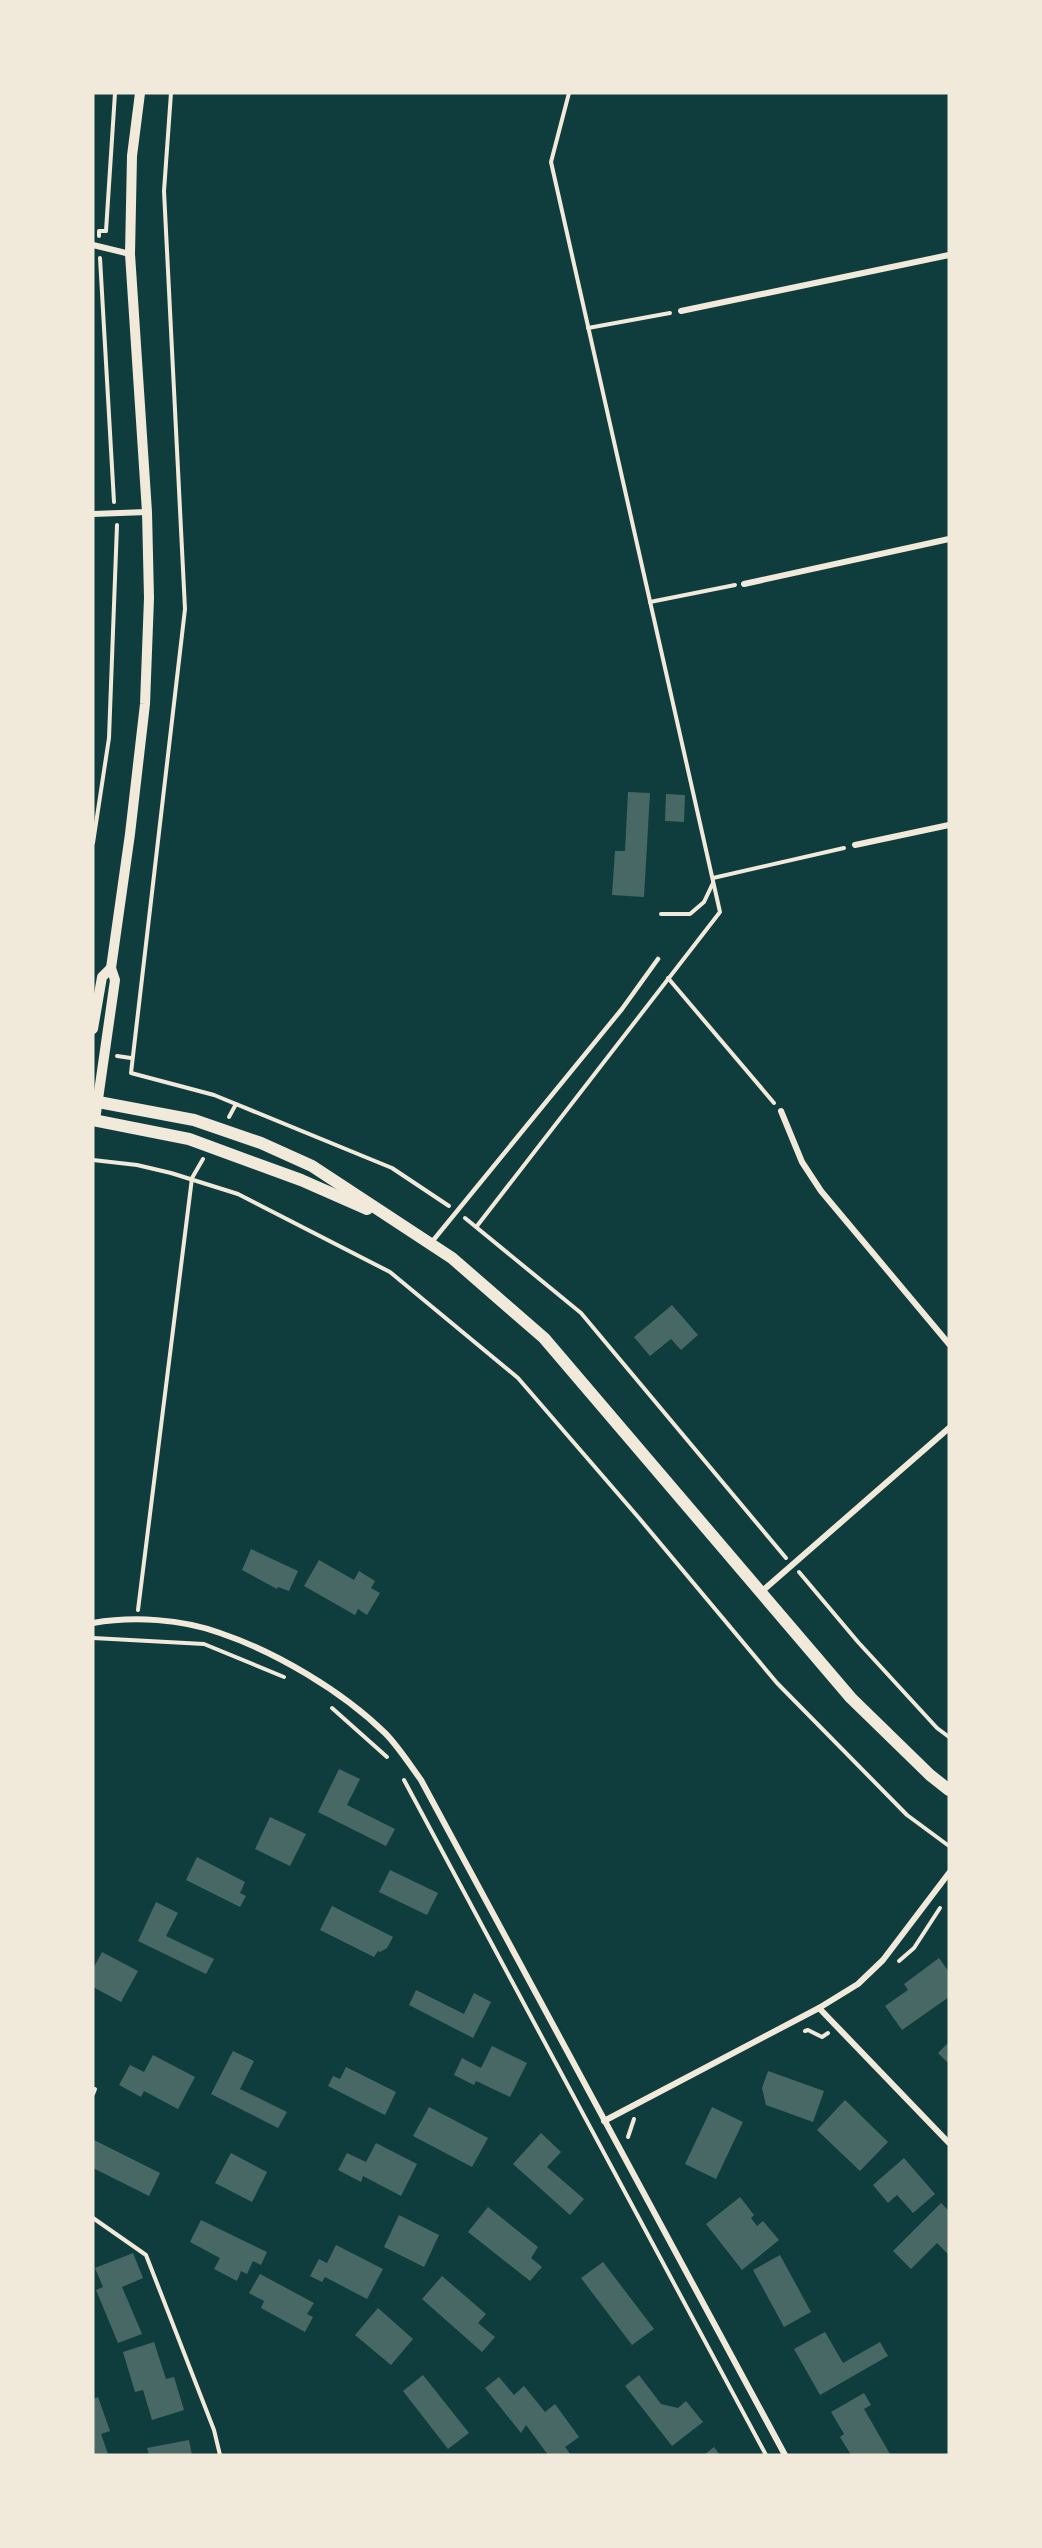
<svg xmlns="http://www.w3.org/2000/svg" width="1042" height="2548" font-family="Mulish,sans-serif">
  <rect width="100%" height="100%" fill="#0f3d3e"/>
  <g fill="#486865">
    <polygon points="628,792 650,793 644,897 612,895 615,851 625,851"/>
    <polygon points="666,794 685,795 684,822 665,821"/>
    <polygon points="672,1305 698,1335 681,1350 671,1339 650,1356 634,1337"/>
    <polygon points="251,1549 298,1571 289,1591 278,1587 277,1589 242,1570"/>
    <polygon points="319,1560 354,1580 359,1571 375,1581 371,1588 380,1593 367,1615 358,1609 355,1615 304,1586"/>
    <polygon points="339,1769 360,1779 347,1805 395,1829 386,1846 318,1812"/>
    <polygon points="270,1817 306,1834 290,1866 255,1849"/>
    <polygon points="197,1857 245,1882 240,1893 246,1896 240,1907 186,1880"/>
    <polygon points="390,1870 438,1893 427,1915 379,1892"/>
    <polygon points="156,1902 178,1913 166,1936 214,1959 206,1974 138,1941"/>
    <polygon points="332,1906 393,1937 387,1948 380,1952 378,1951 374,1957 320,1930"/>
    <polygon points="102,1952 138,1971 121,2002 93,1987 93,1969"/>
    <polygon points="939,1958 949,1972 949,1997 902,2030 885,2006 908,1990 904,1984"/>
    <polygon points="416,1990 464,2014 474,1993 491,2002 473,2038 409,2005"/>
    <polygon points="949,2042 949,2064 938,2053"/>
    <polygon points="492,2046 527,2063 510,2097 476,2081 474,2085 454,2075 462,2058 481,2068"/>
    <polygon points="233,2051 254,2061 240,2089 287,2112 278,2128 211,2094"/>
    <polygon points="153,2055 195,2077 178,2109 144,2091 141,2097 119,2085 130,2065 144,2072"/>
    <polygon points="346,2067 396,2092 385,2115 328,2086 333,2076 340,2079"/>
    <polygon points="768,2071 824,2091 813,2122 766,2105 762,2088"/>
    <polygon points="845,2100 888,2142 860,2171 817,2130"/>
    <polygon points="429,2107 488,2138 472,2167 413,2136"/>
    <polygon points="712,2107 743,2122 716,2179 685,2164"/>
    <polygon points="541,2133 561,2152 547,2167 584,2199 570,2215 513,2164"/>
    <polygon points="94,2140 160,2173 149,2196 93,2168"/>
    <polygon points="376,2143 417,2164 401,2196 363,2176 361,2182 338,2170 347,2153 366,2162"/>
    <polygon points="231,2153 267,2172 252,2202 215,2183"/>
    <polygon points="904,2158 935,2194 913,2213 897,2195 888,2203 873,2185"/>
    <polygon points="740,2197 754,2215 751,2218 757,2226 763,2221 779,2240 742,2270 706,2224"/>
    <polygon points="941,2203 949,2211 949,2255 937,2243 911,2269 893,2251"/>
    <polygon points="488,2207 538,2247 531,2258 542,2267 530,2281 468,2232"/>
    <polygon points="399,2215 439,2235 424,2267 384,2247"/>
    <polygon points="201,2220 267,2252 261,2265 253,2261 247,2274 241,2271 237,2281 214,2269 220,2258 190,2242"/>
    <polygon points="336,2245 383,2269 367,2299 325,2277 322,2282 310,2276 319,2259 327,2263"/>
    <polygon points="133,2253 143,2278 122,2287 142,2334 118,2343 96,2290 103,2287 95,2268"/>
    <polygon points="780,2255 811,2312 784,2327 753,2270"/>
    <polygon points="603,2262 654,2329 632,2345 581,2278"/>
    <polygon points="260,2274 314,2303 307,2314 313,2317 305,2332 261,2308 264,2301 249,2293"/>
    <polygon points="442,2276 486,2314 478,2323 495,2337 482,2352 422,2299"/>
    <polygon points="378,2308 413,2339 391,2365 355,2335"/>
    <polygon points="825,2332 843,2363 880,2342 888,2356 820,2395 794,2349"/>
    <polygon points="154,2342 166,2379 174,2377 184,2410 152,2420 143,2390 135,2392 123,2352"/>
    <polygon points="423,2375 469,2433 448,2449 403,2391"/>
    <polygon points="639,2375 661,2404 678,2408 686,2401 703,2422 672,2446 625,2386"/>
    <polygon points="499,2377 514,2395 524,2386 545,2412 555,2404 579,2437 565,2447 571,2455 548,2455 526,2425 521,2433 485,2388"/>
    <polygon points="864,2393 871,2405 864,2409 890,2454 888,2455 851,2455 840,2437 844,2434 831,2412"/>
    <polygon points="98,2397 110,2431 101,2434 108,2454 106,2455 93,2455 93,2399"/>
    <polygon points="189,2440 192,2455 149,2455 147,2448"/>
    <polygon points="714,2447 720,2455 704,2455"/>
  </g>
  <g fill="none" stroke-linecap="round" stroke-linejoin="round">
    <g stroke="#f1e9da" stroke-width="4">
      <polyline points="171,93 164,191 185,609 131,1073 214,1095 392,1168 449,1206"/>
      <polyline points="99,236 99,231 106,231 115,93"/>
      <polyline points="100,258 114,502"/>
      <polyline points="588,328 670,313"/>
      <polyline points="650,602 735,585"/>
      <polyline points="93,843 109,738 117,525"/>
      <polyline points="713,878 844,848"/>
      <polyline points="661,914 690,914 704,902 713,883"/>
      <polyline points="668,978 774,1103"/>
      <polyline points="117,1056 131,1058"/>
      <polyline points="229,1117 236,1104"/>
      <polyline points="93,1160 137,1165 171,1173 238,1194 390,1272 518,1378 639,1518 777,1683 907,1815 949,1846"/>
      <polyline points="465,1218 581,1313 786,1558"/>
      <polyline points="477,1226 720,912 551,162 569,93"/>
      <polyline points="799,1572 858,1642 937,1728 949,1737"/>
      <polyline points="138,1610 192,1178 203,1159"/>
      <polyline points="93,1638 204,1644 284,1677"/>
      <polyline points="332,1708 387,1757"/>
      <polyline points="404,1780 766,2455"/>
      <polyline points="899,1961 914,1948 940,1908"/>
      <polyline points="805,2031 808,2030 822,2037 828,2033"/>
      <polyline points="93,2094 95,2089"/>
      <polyline points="628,2137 634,2119"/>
      <polyline points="93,2218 146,2255 214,2430 220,2455"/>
    </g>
    <polyline stroke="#f1e9da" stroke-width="4.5" points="431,1243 622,1009 658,959"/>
    <g stroke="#f1e9da" stroke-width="6">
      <polyline points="93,245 130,254"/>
      <polyline points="681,311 949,255"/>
      <polyline points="93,514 147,512"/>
      <polyline points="744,584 949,539"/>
      <polyline points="855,845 949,825"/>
      <polyline points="781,1111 802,1162 821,1191 949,1344"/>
      <polyline points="760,1593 949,1428"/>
      <path d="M93,1623C133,1616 182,1619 220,1633C276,1652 342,1691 385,1733C398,1746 410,1765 421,1780L785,2455"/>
      <polyline points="819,2008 949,2143"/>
      <polyline points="604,2121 819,2008 858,1984 883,1960 949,1873"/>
    </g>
    <g stroke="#f1e9da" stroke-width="10">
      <polyline points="93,1029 102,977 111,968"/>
      <polyline points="95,1120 115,980 111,968 130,834 145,704 149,598 147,512 130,254 132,156 140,93"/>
    </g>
    <g stroke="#f1e9da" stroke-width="12">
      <polyline points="93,1101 194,1120 261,1143 312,1166 452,1258 544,1338 851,1698 930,1775 949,1790"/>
      <polyline points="93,1120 189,1139 301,1180 367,1209"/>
    </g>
  </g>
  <rect width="1042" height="2548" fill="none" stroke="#f1e9da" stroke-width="189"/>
</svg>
